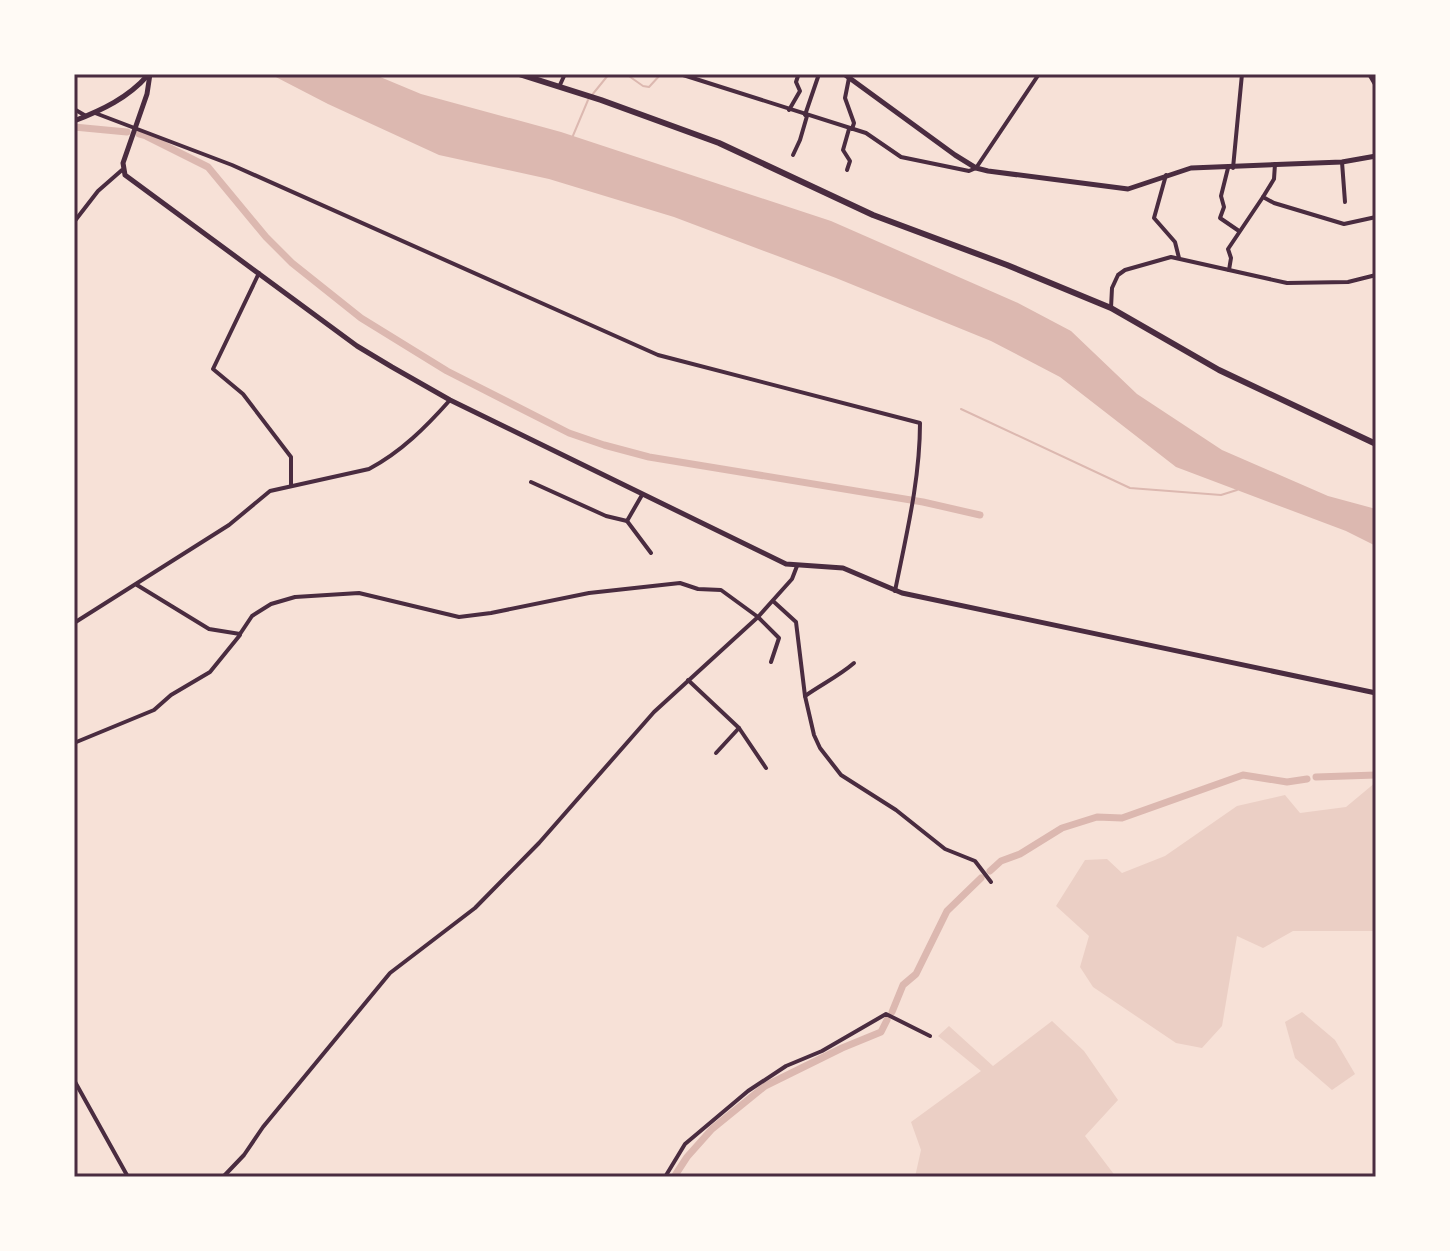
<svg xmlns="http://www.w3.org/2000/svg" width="1450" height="1251" font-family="Quicksand,sans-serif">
  <rect width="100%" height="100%" fill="#f7e1d7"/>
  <g fill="#ebcfc5">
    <polygon points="1376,782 1376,931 1293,931 1263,948 1237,936 1222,1026 1202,1048 1176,1043 1093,987 1080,967 1089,936 1056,906 1085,860 1107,859 1122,873 1165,856 1237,806 1285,795 1300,813 1346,807"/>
    <polygon points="1302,1012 1335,1040 1355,1074 1332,1090 1295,1058 1285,1022"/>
    <polygon points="1052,1021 1084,1051 1118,1100 1085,1136 1116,1177 915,1177 921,1150 911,1122 981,1071 938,1036 949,1026 993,1066"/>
  </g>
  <polygon fill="#dcb8b0" points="270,74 373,74 421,94 561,132 831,221 1018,303 1071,331 1137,394 1222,450 1328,496 1376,509 1376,546 1346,531 1176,467 1060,377 991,341 836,278 674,217 549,179 439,155 328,104"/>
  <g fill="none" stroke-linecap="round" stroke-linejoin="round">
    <g stroke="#dcb8b0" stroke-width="2">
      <polyline points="626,74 643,86 649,87 661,74"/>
      <polyline points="592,95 609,74"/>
      <polyline points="572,138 588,100"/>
      <polyline points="961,409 1130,488 1221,495 1237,490"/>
    </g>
    <g stroke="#dcb8b0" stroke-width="7">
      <polyline points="74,127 127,132"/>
      <polyline points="139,134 146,136 208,167 266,237 292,263 361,318 447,371 569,433 604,445 649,457 923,502 980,515"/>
      <polyline points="1316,777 1376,775"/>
      <polyline points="990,871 1001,861 1020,854 1062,828 1097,817 1122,818 1243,775 1287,782 1307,779"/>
      <polyline points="892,1012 903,985 916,974 947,911 981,878"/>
      <polyline points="674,1177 687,1157 712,1129 765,1086 842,1048 881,1032 887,1020"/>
    </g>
    <g stroke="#4a2c40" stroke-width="4">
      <polyline points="680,74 866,133 901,157 969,171 976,168 1039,74"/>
      <polyline points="1369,74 1376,86"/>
      <polyline points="849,78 845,98 854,123 852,129"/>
      <polyline points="559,87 565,74"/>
      <polyline points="74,109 86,116"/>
      <polyline points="789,110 800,91 796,82 798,76"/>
      <path d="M95,113L232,165L658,355L920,423C920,480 906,536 895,591"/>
      <polyline points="805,115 819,74"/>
      <polyline points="793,155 800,140 807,116"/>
      <polyline points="1342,162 1345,202"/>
      <polyline points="1275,164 1274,179 1263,197 1274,203 1344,224 1376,217"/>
      <polyline points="1228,168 1221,196 1224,207 1220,218 1239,231"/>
      <polyline points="1233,168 1242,74"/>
      <polyline points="847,170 850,161 843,150 849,129"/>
      <polyline points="1166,175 1154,218 1175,242 1179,258"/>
      <polyline points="74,222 98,191 122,170"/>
      <polyline points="1229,270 1231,258 1228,249 1263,197"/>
      <polyline points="259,273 213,369 243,394 291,457 291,485"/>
      <polyline points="1111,308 1112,288 1118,275 1125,270 1171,257 1287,283 1348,282 1376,275"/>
      <polyline points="531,482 606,516 627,521 651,553"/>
      <polyline points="627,521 642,495"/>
      <polyline points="137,585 209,629 240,634 252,616 271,604 295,597 359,593 459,617 491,613 589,593 680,583 698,589 721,590 758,617 779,638 771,662"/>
      <polyline points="773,601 796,622 805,696 814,735 820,748 841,775 896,810 945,849 975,861 991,882"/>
      <path d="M74,623L229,525L270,491L369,469C401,452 426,427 450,400"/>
      <polyline points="688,680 739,728 766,768"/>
      <path d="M805,696C822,684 839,676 854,663"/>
      <polyline points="74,743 154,710 171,695 210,672 240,635"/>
      <polyline points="716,753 739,728"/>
      <polyline points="74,1080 128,1177"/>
      <polyline points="223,1177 244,1155 263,1127 390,973 475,908 539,843 654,712 758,617 792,579 797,566"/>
      <polyline points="665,1177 685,1144 748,1091 786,1066 822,1051 886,1014 930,1036"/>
    </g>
    <g stroke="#4a2c40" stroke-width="5">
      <polyline points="150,74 147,94 123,163 125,175 357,346 392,367 450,400 786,564 843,568 902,593 1376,693"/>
      <path d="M74,121C102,110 128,98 148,75"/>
    </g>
    <polyline stroke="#4a2c40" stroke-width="5" points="844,74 955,155 976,168 988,171 1128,189 1191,168 1342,162 1376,156"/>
    <polyline stroke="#4a2c40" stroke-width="6" points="519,74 601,100 719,143 873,215 1007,265 1111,308 1219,370 1376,444"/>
  </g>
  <rect width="1450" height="1251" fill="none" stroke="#fffaf5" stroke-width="152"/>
  <rect x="76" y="76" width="1298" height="1099" fill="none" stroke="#4a2c40" stroke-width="3"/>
</svg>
